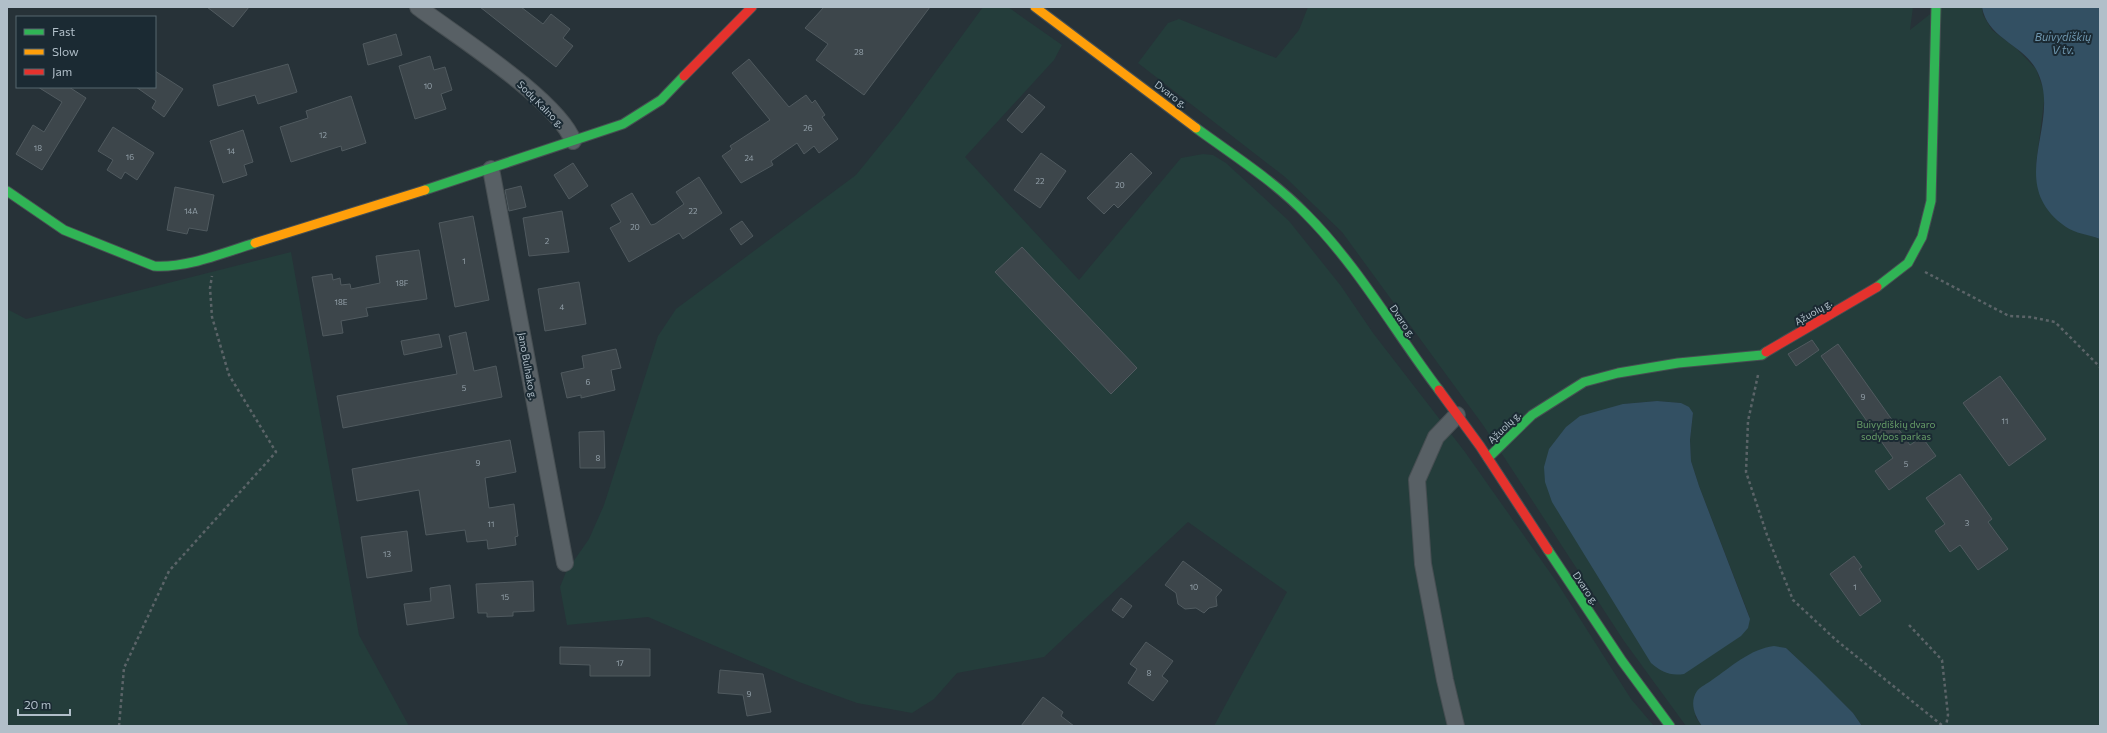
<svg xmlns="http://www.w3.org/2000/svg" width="2107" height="733" font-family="Commissioner,sans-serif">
  <rect width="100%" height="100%" fill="#273238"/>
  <g fill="#243d3b" fill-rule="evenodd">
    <polygon points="983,7 1008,7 1062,45 1054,60 965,157 1079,280 1181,158 1203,154 1213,155 1226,163 1289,221 1341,286 1373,333 1465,452 1556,581 1631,699 1654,726 1214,726 1287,592 1188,522 1044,657 957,673 934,699 912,713 857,703 799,682 648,617 567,625 560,587 566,572 589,539 604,505 658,336 676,309 856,175 899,122"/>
    <path d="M1308,7H1913L1910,30L1939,7H1982L1983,15L1992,30L2017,49L2036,69L2045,94L2036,165L2066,227L2100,239V726H1862L1853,713L1786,648L1695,716L1702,726H1686L1624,641L1483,425L1342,232L1285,177L1138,63L1168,23L1179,19L1276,58L1299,30ZM1657,401L1681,403L1693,413L1690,440L1691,461L1699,486L1750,618L1623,404Z"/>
    <polygon points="291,252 359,635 409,726 7,726 7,309 26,319"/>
  </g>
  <g fill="#335063">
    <path d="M1982,7H2100V239C2090,235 2074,233 2066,227C2002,182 2065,122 2036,69C2022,44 1987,38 1982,7Z"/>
    <path d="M1657,401L1681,403L1689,407L1693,413L1690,440L1691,461L1699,486L1750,619L1748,628L1741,636L1684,674C1669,676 1662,672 1651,663L1552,502L1545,482L1544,467L1549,449L1566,427L1580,416L1623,404Z"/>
    <path d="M1774,646L1786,648L1816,676L1853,713L1862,726H1702C1695,716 1689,703 1697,691C1700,687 1708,683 1712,680C1731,667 1750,649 1774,646Z"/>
  </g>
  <g fill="#3d464b" stroke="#505a5f">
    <polygon points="207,7 249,7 233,27"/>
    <polygon points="480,7 521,7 543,24 551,14 570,29 563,38 573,46 556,67"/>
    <polygon points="824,7 930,7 864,95 816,60 828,44 805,28"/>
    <polygon points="396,34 402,55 368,65 363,44"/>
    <polygon points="430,56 434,70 445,67 452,90 441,94 446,109 415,119 399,66"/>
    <polygon points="749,59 789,107 806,95 812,103 815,100 825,115 822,117 838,139 819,153 814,146 804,154 797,143 771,161 773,165 741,183 722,156 732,149 730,146 770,120 732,73"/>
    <polygon points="288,64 297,92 258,104 255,95 218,106 213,85"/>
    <polygon points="155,71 183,89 164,117 152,108 156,101 136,87 155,87"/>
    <polygon points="38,87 69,87 86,98 42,170 16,154 33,125 44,132 62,102"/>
    <polygon points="1029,94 1045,107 1022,133 1007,120"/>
    <polygon points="351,96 366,143 342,151 341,146 291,162 280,127 308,118 306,111"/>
    <polygon points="113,127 154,153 137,180 125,172 121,179 107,170 113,160 98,151"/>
    <polygon points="243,130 253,162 244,165 247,175 223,183 210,141"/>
    <polygon points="1041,153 1066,171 1040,208 1014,190"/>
    <polygon points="1131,153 1152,173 1118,208 1114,204 1104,214 1087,198"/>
    <polygon points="573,163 588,186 569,199 554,175"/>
    <polygon points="699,177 722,213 683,239 679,233 629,262 610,228 621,222 611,205 632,193 651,225 655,224 684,204 676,192"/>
    <polygon points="521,186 526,207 509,211 505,190"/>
    <polygon points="175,187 214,195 207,231 189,228 187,234 167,230"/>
    <polygon points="562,211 569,252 529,256 523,218"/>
    <polygon points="473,216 489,300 455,307 439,223"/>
    <polygon points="742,221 753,236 741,245 730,229"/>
    <polygon points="1022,247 1137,368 1111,394 995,272"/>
    <polygon points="419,250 427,299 366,308 368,316 341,321 343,333 323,336 312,277 332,274 333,280 340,278 341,285 350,284 351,289 380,283 376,256"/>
    <polygon points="579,282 586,324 545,331 538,289"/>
    <polygon points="466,332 474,371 496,366 502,397 343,428 337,396 457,374 449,336"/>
    <polygon points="439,334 442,347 404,355 401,341"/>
    <polygon points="1812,340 1819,350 1796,366 1788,354"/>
    <polygon points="1838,344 1910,445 1922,437 1936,456 1889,490 1875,471 1893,458 1821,356"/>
    <polygon points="616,349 621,368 611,370 615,390 581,398 581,395 567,398 561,373 584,368 582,356"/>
    <polygon points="2000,376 2046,439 2009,466 1963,403"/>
    <polygon points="604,431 605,468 580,468 579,432"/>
    <polygon points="510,440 516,472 485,478 489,508 514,504 518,536 515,537 516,545 488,549 487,540 467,542 465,530 426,535 419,490 357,501 352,469"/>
    <polygon points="1960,474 1992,519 1988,522 2008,549 1978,570 1960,545 1950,552 1935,531 1945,524 1926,498"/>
    <polygon points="407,531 412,571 367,578 361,537"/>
    <polygon points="1854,556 1862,567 1859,569 1881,601 1860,616 1830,574"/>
    <polygon points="1183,561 1222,590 1216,597 1217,606 1209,608 1204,613 1196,608 1185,609 1178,604 1176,593 1165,585"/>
    <polygon points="533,581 534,611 513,612 513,616 487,617 487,613 478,613 476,584"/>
    <polygon points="450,585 454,618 407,625 404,604 431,601 430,588"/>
    <polygon points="1121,598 1132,606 1123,618 1112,610"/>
    <polygon points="1146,642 1173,661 1162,676 1168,681 1153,701 1128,683 1137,669 1130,664"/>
    <polygon points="560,647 650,649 650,676 590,676 590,665 560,664"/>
    <polygon points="720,670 763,674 771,712 747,716 743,695 718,693"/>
    <polygon points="1043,697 1063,712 1061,716 1074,726 1021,726"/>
  </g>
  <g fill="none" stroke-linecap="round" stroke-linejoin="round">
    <g stroke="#464e52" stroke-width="18">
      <g id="street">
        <path d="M418,7C455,35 558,100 573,141"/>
        <polyline points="491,169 565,563"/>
        <polyline points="1456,726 1445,680 1423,564 1417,480 1436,437 1457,415"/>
      </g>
    </g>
    <g stroke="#464e52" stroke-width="11">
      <g id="fast">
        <path d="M1196,128C1233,155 1274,181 1306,214C1358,266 1395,332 1439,390"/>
        <polyline points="425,190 623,124 661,100 684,76"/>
        <path d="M7,191L64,230L154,266C188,268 222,253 255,243"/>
        <polyline points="1877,287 1908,263 1922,237 1931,201 1936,7"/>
        <polyline points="1488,458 1532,415 1584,382 1618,373 1678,363 1762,355 1766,352"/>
        <polyline points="1548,550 1622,661 1670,726"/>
      </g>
    </g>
    <g stroke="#464e52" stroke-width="11">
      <g id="slow">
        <polyline points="1035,7 1196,128"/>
        <polyline points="255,243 425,190"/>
      </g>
    </g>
    <g stroke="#464e52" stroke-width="11">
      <g id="jam">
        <polyline points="684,76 752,7"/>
        <polyline points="1766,352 1877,287"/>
        <polyline points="1439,390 1480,446 1548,550"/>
      </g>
    </g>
    <g stroke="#5b6468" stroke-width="2.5" stroke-dasharray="3 3" stroke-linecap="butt">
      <polyline points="1925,272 2009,316 2030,317 2055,322 2100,367"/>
      <polyline points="1758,375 1748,421 1746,472 1767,535 1793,600 1836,640 1943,726"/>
      <polyline points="1909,625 1942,660 1948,715 1946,726"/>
      <polyline points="119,726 124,668 169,571 276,452 229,375 212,317 210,288 212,276"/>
    </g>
    <use href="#street" stroke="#586065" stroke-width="16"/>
    <use href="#fast" stroke="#30b455" stroke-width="9"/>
    <use href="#slow" stroke="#ff9f0a" stroke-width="9"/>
    <use href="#jam" stroke="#e5322d" stroke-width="9"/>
  </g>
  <g text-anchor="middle" stroke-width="4" stroke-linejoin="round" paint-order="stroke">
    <g font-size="8" fill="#94a1aa">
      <text x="859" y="55">28</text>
      <text x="428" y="89">10</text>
      <text x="808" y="131">26</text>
      <text x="323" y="138">12</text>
      <text x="38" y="151">18</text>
      <text x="231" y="154">14</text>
      <text x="130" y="160">16</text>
      <text x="749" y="161">24</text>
      <text x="1040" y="184">22</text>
      <text x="1120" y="188">20</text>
      <text x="191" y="214">14A</text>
      <text x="693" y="214">22</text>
      <text x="635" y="230">20</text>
      <text x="547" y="244">2</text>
      <text x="464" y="264">1</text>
      <text x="402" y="286">18F</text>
      <text x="341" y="305">18E</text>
      <text x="562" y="310">4</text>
      <text x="588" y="385">6</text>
      <text x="464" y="391">5</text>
      <text x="1863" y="400">9</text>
      <text x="2005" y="424">11</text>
      <text x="598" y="461">8</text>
      <text x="478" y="466">9</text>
      <text x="1906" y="467">5</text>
      <text x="1967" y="526">3</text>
      <text x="491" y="527">11</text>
      <text x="387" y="557">13</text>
      <text x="1194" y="590">10</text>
      <text x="1855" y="590">1</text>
      <text x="505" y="600">15</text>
      <text x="620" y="666">17</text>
      <text x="1149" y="676">8</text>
      <text x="749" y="697">9</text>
    </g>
    <g font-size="10" fill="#b1bfc9" stroke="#1b2a33">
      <text transform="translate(1171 94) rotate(37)" y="4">Dvaro g.</text>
      <text transform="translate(541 104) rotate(45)" y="4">Sodų Kalno g.</text>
      <text transform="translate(1813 312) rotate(-30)" y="4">Ąžuolų g.</text>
      <text transform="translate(1403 321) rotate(56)" y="4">Dvaro g.</text>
      <text transform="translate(528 366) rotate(80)" y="4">Jano Bulhako g.</text>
      <text transform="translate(1504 427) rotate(-44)" y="4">Ąžuolų g.</text>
      <text transform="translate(1586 588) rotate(56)" y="4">Dvaro g.</text>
    </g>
    <g font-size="10" fill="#669c67" stroke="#1b2a33">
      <text x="1896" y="428">Buivydiškių dvaro<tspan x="1896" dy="12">sodybos parkas</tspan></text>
    </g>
    <g font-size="11" font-style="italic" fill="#6f97af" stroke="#1b2a33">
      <text x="2063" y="41">Buivydiškių<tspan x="2063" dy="13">V tv.</tspan></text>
    </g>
  </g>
  <rect width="2107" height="733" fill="none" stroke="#b1bfc9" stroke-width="16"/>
  <rect x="16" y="16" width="140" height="72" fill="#1b2a33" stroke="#57666f"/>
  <rect x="24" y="29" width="20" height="6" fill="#30b455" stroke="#57666f"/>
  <text x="52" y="36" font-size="12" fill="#b1bfc9">Fast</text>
  <rect x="24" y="49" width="20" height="6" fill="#ff9f0a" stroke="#57666f"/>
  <text x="52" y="56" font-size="12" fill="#b1bfc9">Slow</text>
  <rect x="24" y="69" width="20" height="6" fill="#e5322d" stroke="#57666f"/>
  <text x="52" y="76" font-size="12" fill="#b1bfc9">Jam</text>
  <path d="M18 709v6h52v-6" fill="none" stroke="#b1bfc9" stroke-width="2"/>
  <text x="24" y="709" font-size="12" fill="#b1bfc9" stroke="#1b2a33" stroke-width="3" paint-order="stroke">20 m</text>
</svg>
